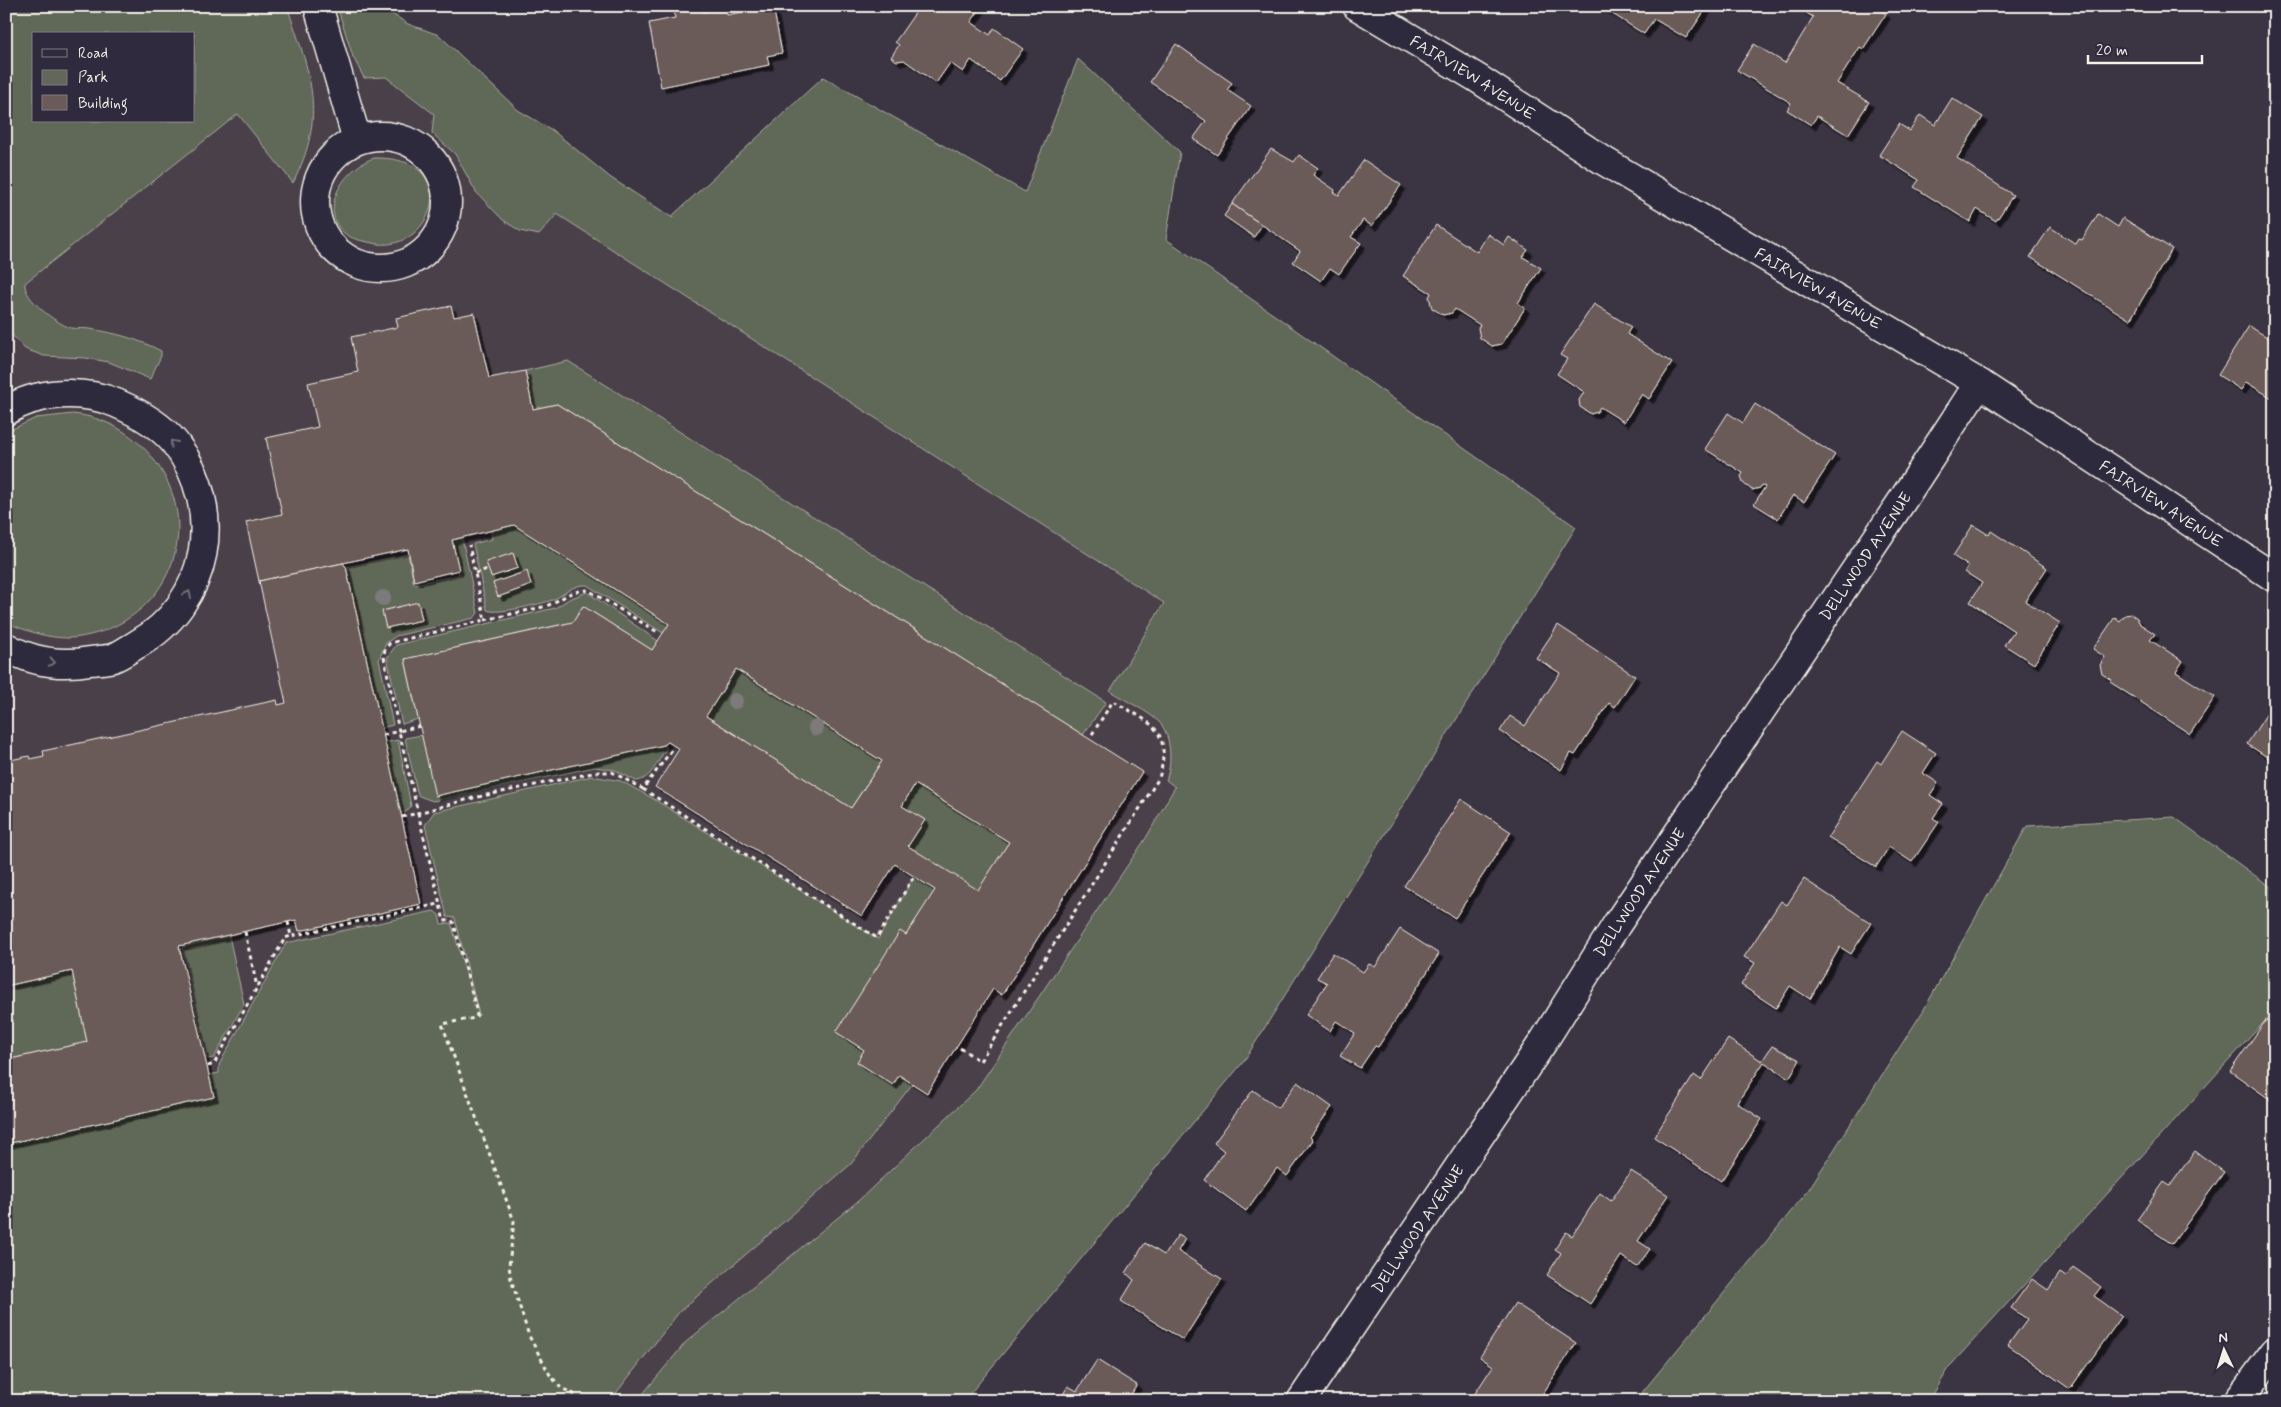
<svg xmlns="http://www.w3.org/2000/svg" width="2281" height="1407" font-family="Mynerve,sans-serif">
  <defs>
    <filter id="shadow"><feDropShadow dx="4.5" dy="4.5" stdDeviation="0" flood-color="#0009"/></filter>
  </defs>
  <rect width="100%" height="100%" fill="#3b3442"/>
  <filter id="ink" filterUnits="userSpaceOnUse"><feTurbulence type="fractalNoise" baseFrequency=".02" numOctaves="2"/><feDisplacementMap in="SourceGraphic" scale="10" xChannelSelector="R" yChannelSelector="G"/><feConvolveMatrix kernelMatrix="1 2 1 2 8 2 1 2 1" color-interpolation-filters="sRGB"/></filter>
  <g filter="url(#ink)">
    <path fill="#493f49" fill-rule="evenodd" d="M6,6H380L408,24L439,35L518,110L568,141L608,175L672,216L1082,489L1238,679L1146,838L976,1090L858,1201L686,1342L637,1401H6ZM34,34H194V121H34Z"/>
    <g fill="#616759" stroke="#aaaca0" fill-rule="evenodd">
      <path d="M6,6H287C310,74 328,114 293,183L238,114L25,283C23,299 57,324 71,328C77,329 84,328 90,329C116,333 138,339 161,351V356L150,379L109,362L86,358L44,356L25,349L6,328ZM34,34H194V121H34Z"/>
      <path d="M337,6H380L408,24L439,35L518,110L552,130L611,178L673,218L672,216L823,77L1025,192L1078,59L1180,152L1166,239L1576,527L1244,1061L964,1401H637L686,1342L858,1201L976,1090L1146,838L1175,787L1166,780C1172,765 1172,737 1160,723C1150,712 1124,700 1110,691L1164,603L557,214L539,235L520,231L503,220L476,192L455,154L432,133L434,114L386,77L364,78L353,57Z"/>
      <path d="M374,158C469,156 432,261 368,242C358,240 348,238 341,230C319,204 348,166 374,158Z"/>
      <polygon points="568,361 1106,702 1083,735 557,404 533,409 525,371"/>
      <path d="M73,414C104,417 131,432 151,456C209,526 168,623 80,637C55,641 28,632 6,622V432L36,418Z"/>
      <path d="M514,525L669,624L663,633L587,585C572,584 565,595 552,600C541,604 496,615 487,610L473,544L492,539L491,530Z"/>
      <polygon points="462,538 478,613 474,618 396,636 386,643 379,659 393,725 381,728 346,567 408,554 414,584 459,575 452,540"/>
      <polygon points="587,592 658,641 652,650 583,606 573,622 405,659 418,719 402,724 387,658 396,645 555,608 569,599"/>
      <polygon points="736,669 882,761 851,808 706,716"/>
      <path d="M422,735L664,745L667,748C658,759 652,780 636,781L615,770L595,767L433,801L419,796L417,791L405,738Z"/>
      <polygon points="398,740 411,806 406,812 400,813 384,743"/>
      <polygon points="592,776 621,781 652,798 878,939 925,857 908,846 925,820 902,806 915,784 1009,842 980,888 1035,924 851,1164 680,1311 610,1401 6,1401 6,1144 213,1097 208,1075 219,1073 219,1065 286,943 434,911 439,915 441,924 451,923 479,1015 455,918 447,917 425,825 434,812"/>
      <polygon points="2174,817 2275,890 2275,1010 1951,1365 1929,1401 1635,1401 1807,1192 1923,1011 2027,826"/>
      <polygon points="229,936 244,1004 214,1058 207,1059 182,947"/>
      <polygon points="72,971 87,1042 6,1060 6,986"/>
    </g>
    <g fill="#6a5a58" stroke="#f4f1e8" fill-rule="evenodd" filter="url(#shadow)">
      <polygon points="697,6 698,9 702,8 703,12 725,8 727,15 773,6 782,53 767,56 769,65 661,87 649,23 675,18 674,13 681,12 679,7"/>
      <polygon points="920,6 982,6 971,22 990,35 994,28 1023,49 1000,81 971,60 963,72 950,63 936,83 904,60 897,61 891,57 899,45 895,42"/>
      <polygon points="1600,6 1708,6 1686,38 1654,19 1644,34"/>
      <polygon points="1802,6 1874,6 1886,14 1863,49 1860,47 1837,83 1869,102 1848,135 1817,116 1811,125 1787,110 1791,103 1737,70 1754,44 1785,63 1813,17 1800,9"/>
      <polygon points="1176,44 1232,83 1227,90 1251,106 1217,155 1193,139 1206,121 1150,82"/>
      <polygon points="1952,98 1983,117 1957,158 2013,195 1996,221 1977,209 1970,222 1914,187 1919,180 1879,155 1899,124 1910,131 1920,115 1935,125"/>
      <polygon points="1271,149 1294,162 1299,155 1318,168 1313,175 1335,190 1334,192 1339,195 1364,160 1401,185 1372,226 1363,220 1351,237 1361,243 1339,274 1330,268 1321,281 1293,262 1300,251 1232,204"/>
      <polygon points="1232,204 1262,225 1254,237 1224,216"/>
      <polygon points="2098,214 2118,227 2123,218 2172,249 2130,320 2030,257 2050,227 2076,244 2079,239 2082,240"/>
      <polygon points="1436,225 1477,252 1488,234 1504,245 1509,237 1528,250 1523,257 1541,268 1518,303 1525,308 1502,344 1492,346 1480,338 1478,328 1480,325 1455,309 1452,313 1443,315 1432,308 1429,297 1431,293 1403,276"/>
      <polygon points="1594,304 1631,327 1627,334 1672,363 1649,399 1642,394 1624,422 1600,407 1597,412 1591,414 1580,407 1579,400 1584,392 1557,374 1567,359 1560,355"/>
      <path d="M451,306L454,317L474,313L489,378L525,371L533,409L557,404L1142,772L1002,995L993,989L927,1093L899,1075L893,1085L857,1062L864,1050L836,1032L900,931L906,935L935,890L895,864L862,916L655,787L679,749L668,742L664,745L435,796L405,659L573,622L583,606L652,650L669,624L514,525L452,540L459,570L414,581L408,549L259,581L246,522L282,514L266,438L318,427L308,383L358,372L351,337L398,327L396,318ZM736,669L882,761L851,808L706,716ZM915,784L1009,842L978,890L908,846L925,820L902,806Z"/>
      <polygon points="2249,326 2275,342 2275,400 2246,382 2241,390 2218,375"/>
      <polygon points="1755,404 1835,455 1804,502 1793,495 1778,519 1754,504 1765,487 1762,485 1760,488 1752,490 1743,483 1741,476 1743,473 1705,449 1728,413 1743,423"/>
      <polygon points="1973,525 1989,535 1991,531 2047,568 2025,601 2060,623 2034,664 2004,645 2014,631 1970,602 1982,583 1965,572 1968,566 1953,556"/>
      <polygon points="513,553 518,568 491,577 486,562"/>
      <polygon points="343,563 346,567 421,904 299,931 296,920 179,946 214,1097 6,1144 6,1060 87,1042 72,971 6,986 6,761 29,756 30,759 44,756 43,751 277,700 278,705 286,703 259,581"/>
      <polygon points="527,571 531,585 498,597 493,583"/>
      <polygon points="418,602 422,620 386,628 382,611"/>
      <polygon points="2131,614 2137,618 2140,624 2155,634 2150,640 2183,661 2176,672 2215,697 2190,734 2110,682 2112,680 2102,674 2100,665 2105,657 2093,649 2115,617 2120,621 2125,615"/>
      <polygon points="1558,625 1635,676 1615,707 1609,703 1575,755 1571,753 1561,770 1500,731 1510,716 1525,726 1560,673 1536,658"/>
      <polygon points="2273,704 2275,705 2275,762 2247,744"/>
      <polygon points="1902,731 1936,753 1923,773 1938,783 1930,795 1943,804 1933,818 1939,822 1912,862 1889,847 1876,867 1828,837 1877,761 1881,764"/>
      <polygon points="1461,799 1511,832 1455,918 1404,886"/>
      <polygon points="1804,879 1871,923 1851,954 1840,947 1810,999 1790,986 1776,1008 1741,985 1755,963 1744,957 1781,901 1787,905"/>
      <polygon points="1400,929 1439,954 1378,1047 1375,1046 1360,1068 1340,1056 1355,1033 1336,1021 1330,1031 1306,1015 1327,983 1317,978 1333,953 1363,972 1369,964 1375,967"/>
      <polygon points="2266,1020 2275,1027 2275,1103 2230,1071"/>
      <polygon points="1728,1039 1762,1061 1772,1046 1800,1060 1789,1078 1764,1062 1737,1103 1762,1119 1721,1181 1654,1137 1694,1075 1701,1080"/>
      <polygon points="1297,1082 1332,1107 1310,1137 1313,1140 1287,1176 1277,1168 1246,1211 1204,1180 1224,1151 1214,1143 1253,1090 1278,1108"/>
      <polygon points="2195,1151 2224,1172 2172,1244 2137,1220 2164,1182 2170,1186"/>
      <polygon points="1631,1171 1668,1195 1638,1241 1650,1249 1637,1267 1621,1256 1590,1304 1547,1275 1561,1253 1555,1249 1566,1232 1572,1236 1600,1193 1611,1201"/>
      <polygon points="1178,1235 1185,1239 1178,1251 1222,1279 1183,1340 1121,1301 1134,1280 1126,1273 1145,1243 1164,1255"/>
      <polygon points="2073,1267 2101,1287 2094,1296 2122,1316 2070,1389 2008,1345 2027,1319 2011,1308 2032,1279 2048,1290 2060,1273 2066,1277"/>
      <polygon points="1515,1303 1576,1343 1538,1401 1470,1401 1493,1366 1480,1357"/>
      <polygon points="1097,1360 1137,1385 1127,1401 1059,1401 1068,1386 1077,1391"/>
    </g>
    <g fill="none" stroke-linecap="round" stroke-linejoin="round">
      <g stroke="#f4f1e8" stroke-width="31">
        <g id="minor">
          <polyline points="318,6 357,140"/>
          <path id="s1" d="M1357,6L1477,78L1604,161L1979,383L2275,578"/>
          <circle cx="381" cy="202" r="66"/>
          <path d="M6,411C37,391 83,389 116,403C137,412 160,424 175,443C226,509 210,604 136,645C129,649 121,655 113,658C106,660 97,660 90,661C61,666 32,662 6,647"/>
          <path id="s2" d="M1301,1401L1543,1042L1617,924L1902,501L1979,383"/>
          <polyline points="2238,1401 2275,1351"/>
        </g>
      </g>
      <g stroke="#f4f1e8" stroke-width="3" stroke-dasharray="4 4" stroke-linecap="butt">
        <polyline points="475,573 488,569"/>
        <polyline points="485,620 547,606 573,592 588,590 659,633"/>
        <polyline points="420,726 399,731 418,813 473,798 597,772 612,772 643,789 674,747"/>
        <polyline points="383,735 399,731 384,657 385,649 390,643 485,620 469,545"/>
        <polyline points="643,789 877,938 913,878"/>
        <polyline points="402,817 418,813 444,921 452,920 454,924 475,1005 477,1015 475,1018 442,1024 514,1221 509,1266 511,1279 529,1336 550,1375 561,1388 574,1394 579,1401"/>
        <polyline points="288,922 291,936 439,904"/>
        <polyline points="245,932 257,987"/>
        <path d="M960,1048L980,1061L1159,778C1173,728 1150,723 1113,701L1091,736"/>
        <polyline points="208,1066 214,1064 285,938 291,936"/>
      </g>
      <use href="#minor" stroke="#2f2a3d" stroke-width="28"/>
    </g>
    <g fill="#7c7a7a">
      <circle cx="383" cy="598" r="8"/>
      <circle cx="735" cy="701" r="8"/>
      <circle cx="816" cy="728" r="8"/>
    </g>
    <defs><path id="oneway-chevron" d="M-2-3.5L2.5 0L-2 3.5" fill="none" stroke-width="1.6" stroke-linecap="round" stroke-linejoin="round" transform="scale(1.25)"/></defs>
    <g stroke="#747079">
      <use href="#oneway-chevron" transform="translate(173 443) rotate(-131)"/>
      <use href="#oneway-chevron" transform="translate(188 594) rotate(-65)"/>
      <use href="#oneway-chevron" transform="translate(52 662) rotate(11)"/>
    </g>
  </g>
  <g text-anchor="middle" stroke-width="4" stroke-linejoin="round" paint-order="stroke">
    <g font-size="16" fill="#f4f1e8" stroke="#2f2a3d">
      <text dy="6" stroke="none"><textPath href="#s1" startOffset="136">FAIRVIEW AVENUE</textPath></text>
      <text dy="6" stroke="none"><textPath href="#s1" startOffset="541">FAIRVIEW AVENUE</textPath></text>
      <text dy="6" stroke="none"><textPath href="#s1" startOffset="946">FAIRVIEW AVENUE</textPath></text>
      <text dy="6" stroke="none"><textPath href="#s2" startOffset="1016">DELLWOOD AVENUE</textPath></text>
      <text dy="6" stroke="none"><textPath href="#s2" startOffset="611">DELLWOOD AVENUE</textPath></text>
      <text dy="6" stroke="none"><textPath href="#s2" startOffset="208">DELLWOOD AVENUE</textPath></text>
    </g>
  </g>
  <rect width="2281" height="1407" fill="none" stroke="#2f2a3d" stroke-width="25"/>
  <rect x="12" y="12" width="2256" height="1382" fill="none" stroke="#f4f1e8" stroke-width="2" filter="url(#ink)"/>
  <rect x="32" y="32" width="162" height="90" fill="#2f2a3d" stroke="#7e7a81"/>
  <rect x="42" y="49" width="25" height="8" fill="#2f2a3d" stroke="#7e7a81"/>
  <text x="78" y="58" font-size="15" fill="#f4f1e8">Road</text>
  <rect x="42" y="70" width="25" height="15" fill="#616759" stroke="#7e7a81"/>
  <text x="78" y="82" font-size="15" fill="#f4f1e8">Park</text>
  <rect x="42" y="95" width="25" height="15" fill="#6a5a58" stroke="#7e7a81"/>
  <text x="78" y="108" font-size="15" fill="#f4f1e8">Building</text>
  <g transform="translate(2224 1350) rotate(356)" stroke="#2f2a3d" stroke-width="4" paint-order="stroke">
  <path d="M0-4L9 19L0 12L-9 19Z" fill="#f4f1e8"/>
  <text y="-8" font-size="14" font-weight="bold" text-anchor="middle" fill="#f4f1e8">N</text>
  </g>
  <path d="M2088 55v8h114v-8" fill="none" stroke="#f4f1e8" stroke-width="2.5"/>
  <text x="2096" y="55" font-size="15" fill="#f4f1e8" stroke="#2f2a3d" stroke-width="4" paint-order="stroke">20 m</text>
</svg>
